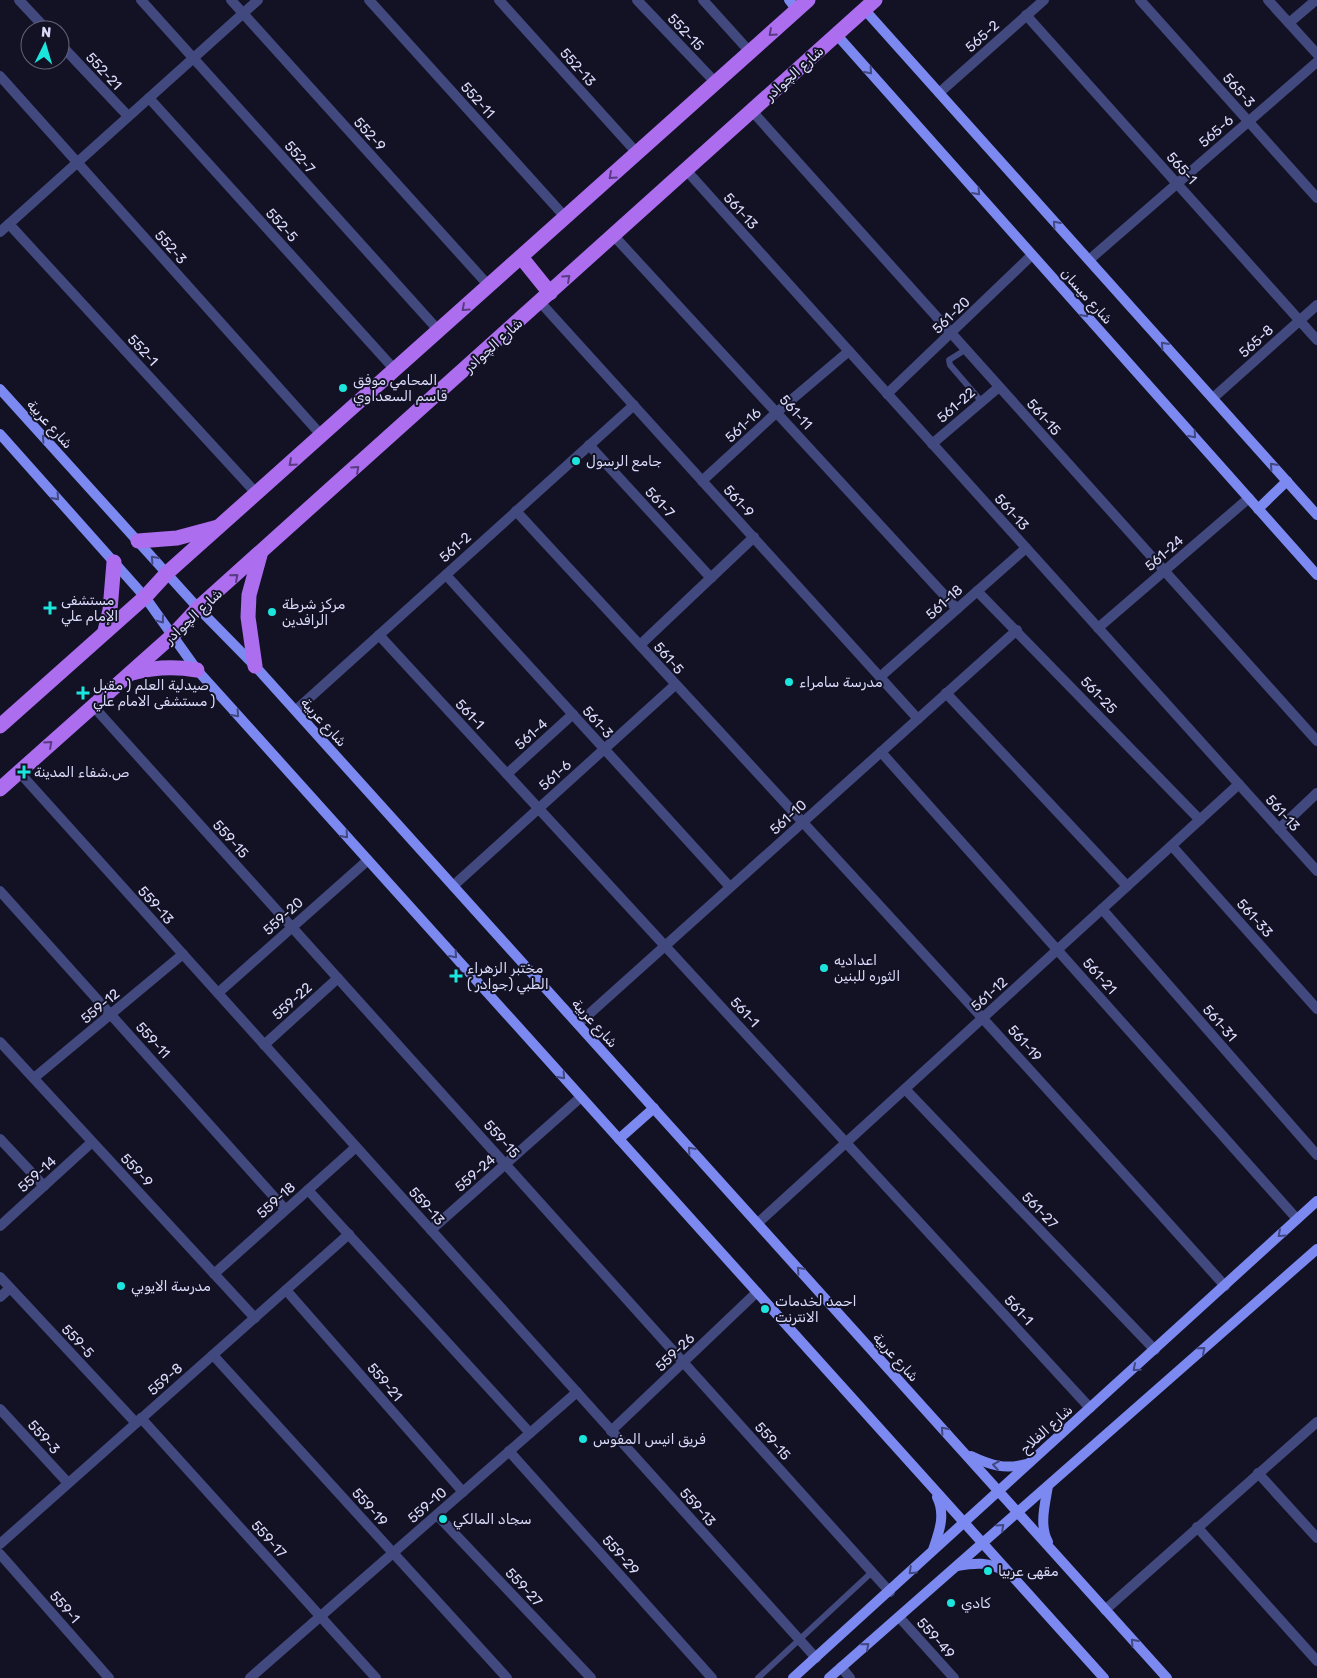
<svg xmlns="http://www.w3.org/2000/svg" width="1317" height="1678" font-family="Rubik,Vazirmatn,sans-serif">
  <rect width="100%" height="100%" fill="#131225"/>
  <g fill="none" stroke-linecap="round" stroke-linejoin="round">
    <g stroke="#42497f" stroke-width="6">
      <polyline points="965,350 949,360 950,365 981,401"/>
      <polyline points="758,1678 872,1572"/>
    </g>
    <g stroke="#42497f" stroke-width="10">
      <polyline points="19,0 47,30"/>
      <polyline points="141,0 439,331"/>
      <polyline points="231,0 489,286"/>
      <polyline points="369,0 566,218"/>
      <polyline points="499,0 637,153"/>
      <polyline points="637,0 716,83"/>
      <polyline points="703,0 750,52"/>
      <polyline points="1140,0 1317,198"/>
      <polyline points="1268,0 1317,54"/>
      <polyline points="1026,15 1317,340"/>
      <polyline points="1289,23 1316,0"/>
      <polyline points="60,44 128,116"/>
      <polyline points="0,76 322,436"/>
      <polyline points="939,93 1044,0"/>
      <polyline points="149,98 395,370"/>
      <polyline points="752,111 1317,741"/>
      <polyline points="686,170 1317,871"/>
      <polyline points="9,224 257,494"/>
      <polyline points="0,232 258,0"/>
      <polyline points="614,236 957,609"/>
      <polyline points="1089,260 1317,62"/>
      <polyline points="540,302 918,719"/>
      <polyline points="887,394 1032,255"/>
      <polyline points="1213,398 1317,305"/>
      <polyline points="932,444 999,387"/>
      <polyline points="589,445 711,578"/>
      <polyline points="702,481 777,412 849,351"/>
      <path d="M516,511C753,768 991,1025 1225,1286"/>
      <polyline points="446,575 730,887"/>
      <polyline points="977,591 1200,820"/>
      <polyline points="1098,628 1249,498"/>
      <polyline points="379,635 1090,1408"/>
      <polyline points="640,645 754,537"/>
      <polyline points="880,677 1026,548"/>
      <polyline points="946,693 1127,886"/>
      <polyline points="93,706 890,1592"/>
      <polyline points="296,710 634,405"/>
      <polyline points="881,752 1297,1219"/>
      <polyline points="19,772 816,1658"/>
      <polyline points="507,774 573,714"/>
      <polyline points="1279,829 1317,793"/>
      <polyline points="1172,846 1317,1009"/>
      <polyline points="453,886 675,685"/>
      <polyline points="0,891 285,1209"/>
      <polyline points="1102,909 1317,1155"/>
      <polyline points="218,993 368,860"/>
      <polyline points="578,1024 1017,630"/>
      <polyline points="0,1042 255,1318"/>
      <polyline points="264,1045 338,978"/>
      <polyline points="34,1078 183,954"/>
      <polyline points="905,1089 1155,1350"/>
      <polyline points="0,1139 44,1186"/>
      <polyline points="308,1190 530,1433"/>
      <polyline points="758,1223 1239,784"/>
      <polyline points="0,1226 92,1142"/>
      <polyline points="431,1230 581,1097"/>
      <polyline points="214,1274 356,1147"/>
      <polyline points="0,1277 136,1423"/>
      <polyline points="286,1290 463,1492"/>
      <polyline points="0,1297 10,1288"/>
      <polyline points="213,1355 507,1678"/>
      <polyline points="0,1409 68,1483"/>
      <polyline points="141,1418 376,1678"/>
      <polyline points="611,1431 757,1292"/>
      <polyline points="509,1451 712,1678"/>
      <polyline points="1258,1473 1317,1538"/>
      <polyline points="437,1515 591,1678"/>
      <polyline points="1197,1527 1317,1661"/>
      <polyline points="0,1544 349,1234"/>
      <polyline points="0,1554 109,1678"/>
      <polyline points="1105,1610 1317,1422"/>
      <polyline points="899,1617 954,1678"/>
      <polyline points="841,1667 850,1678"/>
      <polyline points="250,1678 577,1392"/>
    </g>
    <g stroke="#7c89f0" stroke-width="10">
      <polyline points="789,0 797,10"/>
      <polyline points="864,9 1317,515"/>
      <polyline points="836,34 1317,575"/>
      <polyline points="0,389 198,608 255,666 1167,1678"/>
      <polyline points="0,434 145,597 197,670 1104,1678"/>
      <polyline points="1258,509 1287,481"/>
      <polyline points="619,1139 654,1108"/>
      <path d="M971,1456C990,1465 1005,1470 1026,1464"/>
      <path d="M1048,1486C1045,1504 1039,1526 1048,1542"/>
      <path d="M933,1550C939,1532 946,1515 937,1497"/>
      <path d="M957,1566C974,1563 990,1561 1005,1572"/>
      <polyline points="793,1678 1317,1201"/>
      <polyline points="829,1678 1317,1249"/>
    </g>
    <g stroke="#ac6def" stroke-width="15">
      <polyline points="521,257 550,293"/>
      <polyline points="138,541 177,538 218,527"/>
      <polyline points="105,631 110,610 114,562"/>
      <polyline points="255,666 248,617 249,595 260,555"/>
      <path d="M132,673C154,667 174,666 197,670"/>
      <polyline points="0,726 145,597 167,573 808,0"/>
      <polyline points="0,789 173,635 198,608 875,0"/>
    </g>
  </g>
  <defs><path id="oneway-chevron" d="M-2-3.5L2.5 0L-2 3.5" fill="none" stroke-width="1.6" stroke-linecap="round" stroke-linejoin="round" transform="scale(1.25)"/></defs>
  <g stroke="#583b80">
    <use href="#oneway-chevron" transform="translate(772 33) rotate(138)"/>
    <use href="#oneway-chevron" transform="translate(612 176) rotate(138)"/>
    <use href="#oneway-chevron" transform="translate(567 278) rotate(-42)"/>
    <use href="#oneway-chevron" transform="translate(465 308) rotate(138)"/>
    <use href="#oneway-chevron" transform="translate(292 463) rotate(138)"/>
    <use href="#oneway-chevron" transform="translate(356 469) rotate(-42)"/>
    <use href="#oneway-chevron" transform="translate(235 577) rotate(-41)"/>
    <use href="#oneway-chevron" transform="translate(49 744) rotate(-42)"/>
  </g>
  <g stroke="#424880">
    <use href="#oneway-chevron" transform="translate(869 71) rotate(48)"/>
    <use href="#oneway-chevron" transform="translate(977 192) rotate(48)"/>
    <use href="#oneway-chevron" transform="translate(1056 224) rotate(-132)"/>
    <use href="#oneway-chevron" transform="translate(1085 314) rotate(48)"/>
    <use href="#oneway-chevron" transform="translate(1164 345) rotate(-132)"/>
    <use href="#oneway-chevron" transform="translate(1193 435) rotate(48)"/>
    <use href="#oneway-chevron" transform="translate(45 438) rotate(-132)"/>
    <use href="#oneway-chevron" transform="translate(1273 466) rotate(-132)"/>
    <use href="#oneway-chevron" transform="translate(56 497) rotate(48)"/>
    <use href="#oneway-chevron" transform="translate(154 559) rotate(-132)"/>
    <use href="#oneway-chevron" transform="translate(161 620) rotate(53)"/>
    <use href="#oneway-chevron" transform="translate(236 714) rotate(48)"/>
    <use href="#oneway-chevron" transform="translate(345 835) rotate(48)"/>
    <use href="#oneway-chevron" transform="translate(454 955) rotate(48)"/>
    <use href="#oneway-chevron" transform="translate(562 1076) rotate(48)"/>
    <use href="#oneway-chevron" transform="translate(691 1150) rotate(-132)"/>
    <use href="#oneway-chevron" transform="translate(1281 1234) rotate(138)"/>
    <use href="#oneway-chevron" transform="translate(800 1270) rotate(-132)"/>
    <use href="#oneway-chevron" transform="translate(1202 1350) rotate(-41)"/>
    <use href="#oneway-chevron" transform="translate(1136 1368) rotate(139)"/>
    <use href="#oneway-chevron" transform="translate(944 1430) rotate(-132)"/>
    <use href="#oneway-chevron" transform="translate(996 1465) rotate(-171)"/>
    <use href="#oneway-chevron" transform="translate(1001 1527) rotate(-42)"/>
    <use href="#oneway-chevron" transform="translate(912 1571) rotate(136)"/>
    <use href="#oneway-chevron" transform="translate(1134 1642) rotate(-132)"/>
    <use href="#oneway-chevron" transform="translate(866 1646) rotate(-41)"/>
  </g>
  <g fill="#1ce5dd" stroke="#131225" stroke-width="2">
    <circle cx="343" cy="388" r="5"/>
    <circle cx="576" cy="461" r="5"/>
    <path d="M47.5 600.5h5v5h5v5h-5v5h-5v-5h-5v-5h5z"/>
    <circle cx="272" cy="612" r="5"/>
    <circle cx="789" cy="682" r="5"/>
    <path d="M80.5 685.5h5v5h5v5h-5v5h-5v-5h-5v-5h5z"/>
    <path d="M21.5 764.5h5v5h5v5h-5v5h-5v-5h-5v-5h5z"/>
    <circle cx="824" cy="968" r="5"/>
    <path d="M453.5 968.5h5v5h5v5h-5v5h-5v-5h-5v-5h5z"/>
    <circle cx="121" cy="1286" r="5"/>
    <circle cx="765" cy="1309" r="5"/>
    <circle cx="583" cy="1439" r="5"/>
    <circle cx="443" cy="1519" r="5"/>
    <circle cx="988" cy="1571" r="5"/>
    <circle cx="951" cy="1603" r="5"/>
  </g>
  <g text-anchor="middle" stroke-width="4" stroke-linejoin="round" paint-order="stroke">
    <g font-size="14" fill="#dadbfb" stroke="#131225">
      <text transform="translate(686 32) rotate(46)" y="5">552-15</text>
      <text transform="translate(982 36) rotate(-42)" y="5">565-2</text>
      <text transform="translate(578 67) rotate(48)" y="5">552-13</text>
      <text transform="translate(104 71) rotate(47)" y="5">552-21</text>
      <text transform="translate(794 73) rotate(-42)" y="5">شارع الچوادر</text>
      <text transform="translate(1239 90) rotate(48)" y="5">565-3</text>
      <text transform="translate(478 100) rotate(48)" y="5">552-11</text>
      <text transform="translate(1216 131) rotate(-41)" y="5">565-6</text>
      <text transform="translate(370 134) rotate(48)" y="5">552-9</text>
      <text transform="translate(300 157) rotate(48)" y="5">552-7</text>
      <text transform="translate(1182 168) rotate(48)" y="5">565-1</text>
      <text transform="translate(741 211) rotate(48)" y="5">561-13</text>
      <text transform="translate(282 225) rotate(48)" y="5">552-5</text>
      <text transform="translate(171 247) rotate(48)" y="5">552-3</text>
      <text transform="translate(1087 296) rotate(48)" y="5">شارع ميسان</text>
      <text transform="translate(951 315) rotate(-44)" y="5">561-20</text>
      <text transform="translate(1256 341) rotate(-42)" y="5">565-8</text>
      <text transform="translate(493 345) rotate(-42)" y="5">شارع الچوادر</text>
      <text transform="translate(143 350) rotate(47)" y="5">552-1</text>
      <text transform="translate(956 405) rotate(-41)" y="5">561-22</text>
      <text transform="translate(796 412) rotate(48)" y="5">561-11</text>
      <text transform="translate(1044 417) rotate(48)" y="5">561-15</text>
      <text transform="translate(50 424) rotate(48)" y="5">شارع عربية</text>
      <text transform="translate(743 425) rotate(-43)" y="5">561-16</text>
      <text transform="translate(739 501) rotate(48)" y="5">561-9</text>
      <text transform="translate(660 502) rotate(47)" y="5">561-7</text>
      <text transform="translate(1012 512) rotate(48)" y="5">561-13</text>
      <text transform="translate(455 547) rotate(-42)" y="5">561-2</text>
      <text transform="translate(1164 553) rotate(-41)" y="5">561-24</text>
      <text transform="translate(944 602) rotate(-42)" y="5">561-18</text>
      <text transform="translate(193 616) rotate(-43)" y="5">شارع الچوادر</text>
      <text transform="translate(669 658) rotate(49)" y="5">561-5</text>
      <text transform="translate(1099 695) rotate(46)" y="5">561-25</text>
      <text transform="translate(470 714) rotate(47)" y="5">561-1</text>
      <text transform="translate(324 722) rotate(48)" y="5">شارع عربية</text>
      <text transform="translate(598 722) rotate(48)" y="5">561-3</text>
      <text transform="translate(531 734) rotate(-42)" y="5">561-4</text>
      <text transform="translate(555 775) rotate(-42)" y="5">561-6</text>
      <text transform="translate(1283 813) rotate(48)" y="5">561-13</text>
      <text transform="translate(788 817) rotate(-42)" y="5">561-10</text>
      <text transform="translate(231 839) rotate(48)" y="5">559-15</text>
      <text transform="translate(156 905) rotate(48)" y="5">559-13</text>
      <text transform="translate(283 916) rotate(-42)" y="5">559-20</text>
      <text transform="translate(1255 918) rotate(48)" y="5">561-33</text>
      <text transform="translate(1100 976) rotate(48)" y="5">561-21</text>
      <text transform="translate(989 994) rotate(-42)" y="5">561-12</text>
      <text transform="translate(292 1001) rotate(-42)" y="5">559-22</text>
      <text transform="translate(100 1006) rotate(-40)" y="5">559-12</text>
      <text transform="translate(745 1012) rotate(47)" y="5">561-1</text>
      <text transform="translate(595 1023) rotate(48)" y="5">شارع عربية</text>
      <text transform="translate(1220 1023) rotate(49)" y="5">561-31</text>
      <text transform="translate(153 1040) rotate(48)" y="5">559-11</text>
      <text transform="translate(1025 1043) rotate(48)" y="5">561-19</text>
      <text transform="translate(502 1139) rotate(48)" y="5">559-15</text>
      <text transform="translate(137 1170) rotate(47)" y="5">559-9</text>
      <text transform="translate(475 1173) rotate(-41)" y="5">559-24</text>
      <text transform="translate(37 1174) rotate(-42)" y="5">559-14</text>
      <text transform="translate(276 1200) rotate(-42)" y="5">559-18</text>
      <text transform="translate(427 1206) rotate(48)" y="5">559-13</text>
      <text transform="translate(1040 1210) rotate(46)" y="5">561-27</text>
      <text transform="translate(1019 1310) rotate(47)" y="5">561-1</text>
      <text transform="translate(78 1341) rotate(47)" y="5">559-5</text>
      <text transform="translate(675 1352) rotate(-44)" y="5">559-26</text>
      <text transform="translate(896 1357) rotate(48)" y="5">شارع عربية</text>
      <text transform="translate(165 1379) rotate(-41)" y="5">559-8</text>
      <text transform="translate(385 1382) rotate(49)" y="5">559-21</text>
      <text transform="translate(1046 1429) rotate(-42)" y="5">شارع الفلاح</text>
      <text transform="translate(44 1437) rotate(48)" y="5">559-3</text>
      <text transform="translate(773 1441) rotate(48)" y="5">559-15</text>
      <text transform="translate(427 1505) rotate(-41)" y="5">559-10</text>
      <text transform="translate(370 1507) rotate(48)" y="5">559-19</text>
      <text transform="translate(698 1507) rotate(48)" y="5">559-13</text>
      <text transform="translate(269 1539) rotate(48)" y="5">559-17</text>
      <text transform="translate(621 1555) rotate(48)" y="5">559-29</text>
      <text transform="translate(524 1587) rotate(47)" y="5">559-27</text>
      <text transform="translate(65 1607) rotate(49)" y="5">559-1</text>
      <text transform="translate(936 1638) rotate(48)" y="5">559-49</text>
    </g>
    <g font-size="14" fill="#dadbfb" stroke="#131225" text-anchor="start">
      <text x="353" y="385">المحامي موفق<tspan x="353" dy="16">قاسم السعداوي</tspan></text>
      <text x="586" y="466">جامع الرسول</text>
      <text x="61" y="605">مستشفى<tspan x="61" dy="16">الإمام علي</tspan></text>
      <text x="282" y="609">مركز شرطة<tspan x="282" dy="16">الرافدين</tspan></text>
      <text x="799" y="687">مدرسة سامراء</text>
      <text x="93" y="690">صيدلية العلم ( مقبل<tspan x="93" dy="16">مستشفى الامام علي )</tspan></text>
      <text x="34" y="777">ص.شفاء المدينة</text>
      <text x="834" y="965">اعداديه<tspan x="834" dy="16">الثوره للبنين</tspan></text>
      <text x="467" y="973">مختبر الزهراء<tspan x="467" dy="16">الطبي (جوادر )</tspan></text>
      <text x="131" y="1291">مدرسة الايوبي</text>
      <text x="775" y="1306">احمد لخدمات<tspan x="775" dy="16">الانترنت</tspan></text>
      <text x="593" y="1444">فريق انيس المفوس</text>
      <text x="453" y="1524">سجاد المالكي</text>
      <text x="998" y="1576">مقهى عربيا</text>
      <text x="961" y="1608">كادي</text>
    </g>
  </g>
  <g transform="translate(45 45) rotate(5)"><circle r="24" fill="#131225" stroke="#63627b"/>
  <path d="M0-4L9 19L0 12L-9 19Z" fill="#1ce5dd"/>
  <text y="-8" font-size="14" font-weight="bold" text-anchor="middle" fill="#dadbfb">N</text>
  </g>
</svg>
